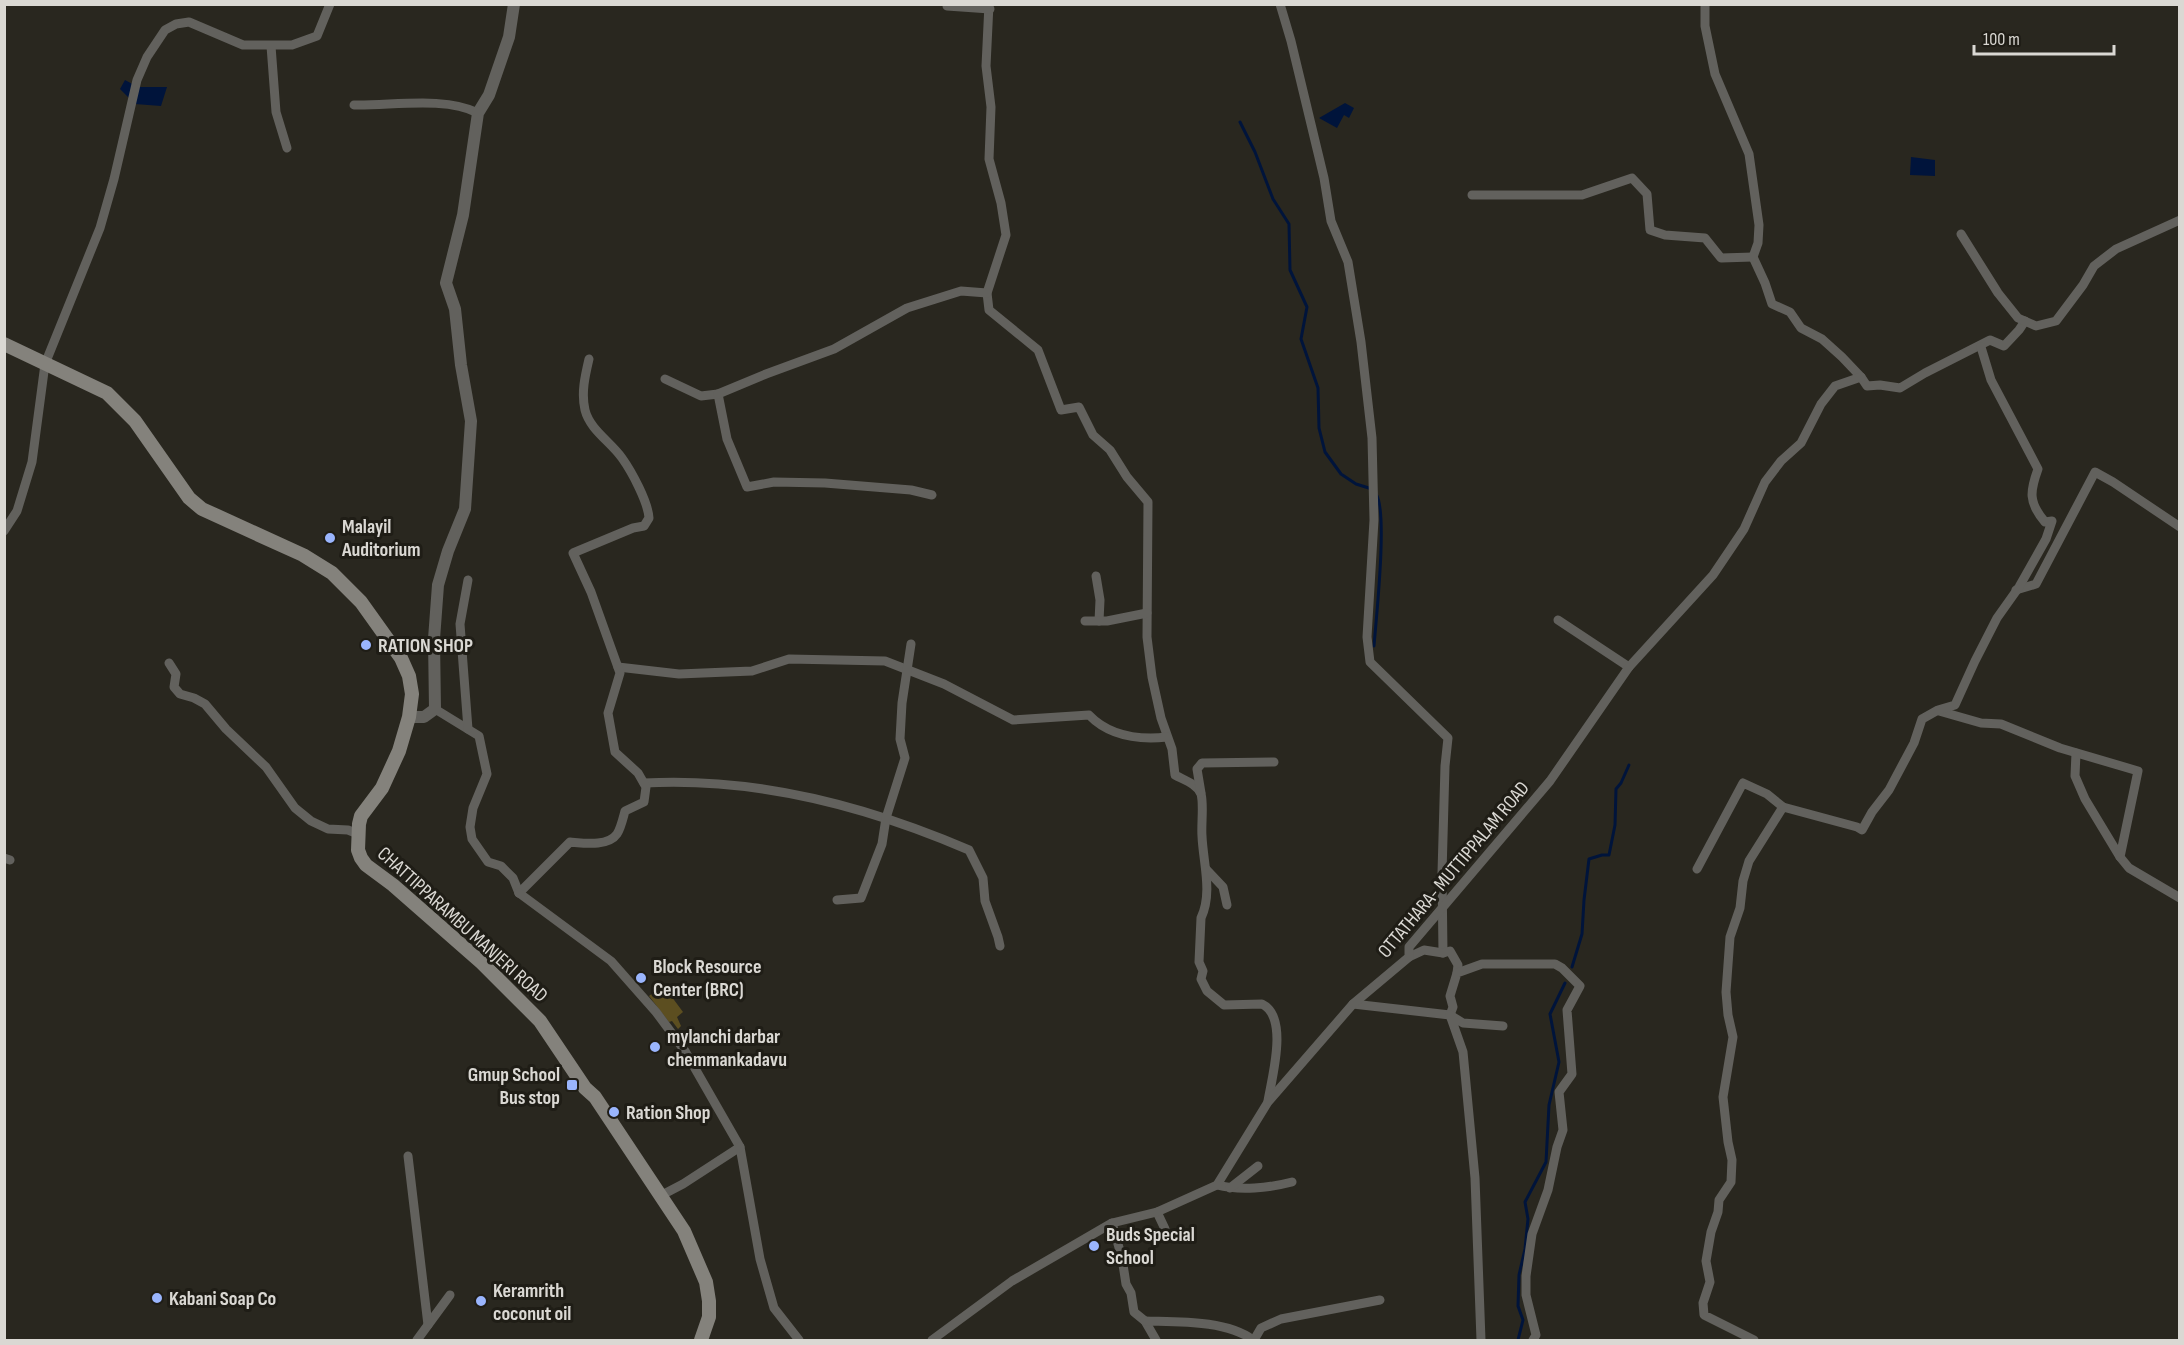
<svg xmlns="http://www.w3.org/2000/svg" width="2184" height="1345" font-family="'Sofia Sans Condensed',sans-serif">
  <rect width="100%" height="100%" fill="#29271f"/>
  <polygon fill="#5c4e20" points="663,985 683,1012 677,1017 681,1026 678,1029 672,1021 669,1022 649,996"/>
  <g fill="#00143b">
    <polygon points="125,80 138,87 167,87 161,106 135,104 120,89"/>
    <polygon points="1345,103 1354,108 1349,118 1344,115 1337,128 1319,118"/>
    <polygon points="1911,157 1935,160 1935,176 1910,175"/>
  </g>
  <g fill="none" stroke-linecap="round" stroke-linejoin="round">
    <g stroke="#00143b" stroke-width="3">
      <polyline points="1240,122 1255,152 1273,199 1289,224 1290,270 1307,307 1301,339 1318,388 1319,428 1325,452 1341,474 1356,484 1372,489"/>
      <path d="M1374,646C1376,620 1388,511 1376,494"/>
      <polyline points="1572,967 1582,934 1584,900 1589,859 1602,855 1609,855 1615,825 1616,789 1621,783 1629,765"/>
      <polyline points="1518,1340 1523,1320 1518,1306 1519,1275 1525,1249 1528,1219 1525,1202 1546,1162 1549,1105 1559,1062 1550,1014 1565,983"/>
    </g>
    <g stroke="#62615d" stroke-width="9">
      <path d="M989,4L986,66L991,107L989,159L1001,203L1006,235L987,293L989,310L1038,350L1061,410L1079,407L1093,435L1110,450L1127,477L1148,502L1147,637L1152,677L1161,718L1172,749L1175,775C1184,780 1197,784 1201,794C1204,804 1201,825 1202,836C1203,862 1213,893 1201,918L1199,962L1203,971L1201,979L1207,991L1224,1005L1262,1004C1289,1017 1272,1077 1268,1101"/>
      <polyline points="1280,4 1291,41 1324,178 1331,221 1348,262 1361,342 1372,438 1374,520 1367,637 1370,662 1448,738 1445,766 1442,873 1443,953"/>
      <polyline points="1705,4 1705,26 1715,74 1749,154 1759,225 1758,243 1753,257 1765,283 1772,304 1790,312 1801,328 1822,339 1842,357 1861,377 1867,386 1880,385 1900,388 1925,373 1990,340 2004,346 2019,330 2025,321"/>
      <polyline points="947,6 990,9"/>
      <polyline points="271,46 276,112 287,148"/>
      <path d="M354,105C391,106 445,96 478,113"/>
      <polyline points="1472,195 1582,195 1632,178 1647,194 1650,230 1665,235 1705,238 1721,258 1753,257"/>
      <polyline points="1961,234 1998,293 2018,318 2036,326 2056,321 2083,285 2094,266 2116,249 2180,220"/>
      <polyline points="665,379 701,396 718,394 727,439 747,487 774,482 825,483 911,490 932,495"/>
      <polyline points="718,394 766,374 834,349 907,308 961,291 987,293"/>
      <polyline points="4,531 17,511 32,462 45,364 100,228 114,179 137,80 147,57 165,30 176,24 189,22 243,45 292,45 317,36 330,4"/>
      <polyline points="1096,576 1100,600 1099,621"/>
      <polyline points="2016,590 2036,584 2095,472 2113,482 2180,527"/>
      <polyline points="1558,620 1629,667"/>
      <polyline points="1085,621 1107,621 1147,613"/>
      <polyline points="169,663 176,674 174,687 180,694 194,698 205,704 226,729 266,767 295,808 311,821 328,829 348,830 358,834"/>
      <path d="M618,667L679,674L752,671L789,659L885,661L944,684L1013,720L1089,715C1109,736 1138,740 1167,737"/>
      <polyline points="435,709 479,736 487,774 473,808 470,827 472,839 488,862 501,866 513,878 519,893"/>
      <polyline points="1939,711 1981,723 2001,724 2060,748 2138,771 2120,857 2129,868 2180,898"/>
      <polyline points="468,729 460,624 468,580"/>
      <polyline points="2076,753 2075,776 2085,799 2120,857"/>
      <path d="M644,783C755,777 867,806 969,850L983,878L985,901L998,937L1000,946"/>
      <polyline points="1201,793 1197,769 1202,763 1274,762"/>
      <polyline points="4,858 10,860"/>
      <polyline points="1206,869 1223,887 1227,905"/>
      <polyline points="1697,869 1743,783 1767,794 1783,807"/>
      <path d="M519,893L570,842C583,843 608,847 617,834C621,828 623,818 625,811L644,802L646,787L638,773L615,752L608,713L620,673L591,592L573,553L633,528L644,526L649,518C648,502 632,472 622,458C611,442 590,430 585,410C581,393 585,376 589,359"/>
      <polyline points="519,893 611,961 656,1012 685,1051 740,1147 760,1259 774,1308 799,1340"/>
      <polyline points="837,900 861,898 882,844 886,818 905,758 900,739 902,703 911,644"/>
      <polyline points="1409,957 1424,950 1443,953 1450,951 1458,965 1457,973"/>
      <polyline points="1353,1004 1450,1015 1453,1007 1450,996 1457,973 1482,964 1555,964 1562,968 1580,986 1567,1010 1572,1074 1559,1092 1563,1130 1557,1147 1548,1190 1532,1234 1526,1276 1526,1295 1536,1335 1533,1340"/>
      <polyline points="408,1156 428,1325"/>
      <path d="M1217,1185C1240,1191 1269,1188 1292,1182"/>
      <polyline points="1230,1188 1258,1166"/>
      <polyline points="660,1196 683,1184 740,1147"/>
      <polyline points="1157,1212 1165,1229"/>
      <polyline points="1112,1223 1122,1258 1126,1284 1131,1293 1134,1312 1145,1321 1156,1340"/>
      <path d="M1145,1321C1178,1322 1226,1320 1253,1340"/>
      <polyline points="417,1340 450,1295"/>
      <polyline points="932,1340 1012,1281 1112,1223 1157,1212 1217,1185 1268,1102 1353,1004 1409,957 1409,947 1550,781 1629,667 1713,575 1744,529 1765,482 1781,461 1801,443 1821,404 1835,386 1861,377"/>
      <polyline points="1254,1340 1261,1328 1281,1319 1380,1300"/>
      <polyline points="1481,1340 1475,1178 1463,1052 1450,1015 1463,1023 1503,1026"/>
      <path d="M1754,1340L1704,1315L1703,1303L1710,1282L1706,1261L1711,1232L1718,1212L1719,1200L1731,1182L1732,1160L1728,1142L1723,1097L1733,1037L1728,1015L1726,992L1730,937L1740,908L1743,881L1749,861L1783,807L1857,827L1862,830L1872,812L1889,790L1914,743L1922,719L1938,710L1955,705L1975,661L1997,618L2019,587L2046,539L2052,521L2045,522C2028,502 2030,491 2038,469L1991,380L1981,347"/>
    </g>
    <polyline stroke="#62615d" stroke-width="12" points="409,717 424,717 435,709 434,639 438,585 448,551 465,509 471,421 461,365 455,309 446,283 463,215 478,113 489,95 509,37 514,4"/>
    <polyline stroke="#84827c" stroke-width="14" points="4,344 107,393 135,421 189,498 202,509 303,555 332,573 361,602 401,658 409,676 412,694 409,717 399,751 382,788 361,816 359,824 358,850 361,858 366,865 393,885 482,963 540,1021 585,1088 595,1097 684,1231 706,1282 709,1301 709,1317 701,1340"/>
  </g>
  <g fill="#9ab5fd" stroke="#1f1d16" stroke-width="2">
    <circle cx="330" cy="538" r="6"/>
    <circle cx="366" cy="645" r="6"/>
    <circle cx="641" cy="978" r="6"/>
    <circle cx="655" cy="1047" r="6"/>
    <rect x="566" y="1079" width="12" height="12" rx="3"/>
    <circle cx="614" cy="1112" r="6"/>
    <circle cx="1094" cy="1246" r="6"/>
    <circle cx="157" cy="1298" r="6"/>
    <circle cx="481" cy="1301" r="6"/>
  </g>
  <g text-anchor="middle" stroke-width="6" stroke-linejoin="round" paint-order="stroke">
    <g font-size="20" font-weight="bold" fill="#dad8d3" stroke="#1f1d16" text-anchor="start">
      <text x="342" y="533">Malayil<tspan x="342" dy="23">Auditorium</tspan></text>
      <text x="378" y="652">RATION SHOP</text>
      <text x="653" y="973">Block Resource<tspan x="653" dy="23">Center (BRC)</tspan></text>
      <text x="667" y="1043">mylanchi darbar<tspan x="667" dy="23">chemmankadavu</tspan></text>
      <text x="560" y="1081" text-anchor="end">Gmup School<tspan x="560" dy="23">Bus stop</tspan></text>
      <text x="626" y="1119">Ration Shop</text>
      <text x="1106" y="1241">Buds Special<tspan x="1106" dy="23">School</tspan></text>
      <text x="493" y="1297">Keramrith<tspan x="493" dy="23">coconut oil</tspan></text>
      <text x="169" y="1305">Kabani Soap Co</text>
    </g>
    <g font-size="20" fill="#dad8d3" stroke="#1f1d16">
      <text transform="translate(1453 869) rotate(-50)" y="7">OTTATHARA- MUTTIPPALAM ROAD</text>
      <text transform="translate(463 924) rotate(42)" y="7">CHATTIPPARAMBU MANJERI ROAD</text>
    </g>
  </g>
  <rect width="2184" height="1345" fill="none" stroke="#dad8d3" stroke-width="12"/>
  <path d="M1974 45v9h140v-9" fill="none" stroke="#dad8d3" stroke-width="3"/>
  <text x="1983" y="45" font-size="18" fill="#dad8d3" stroke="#1f1d16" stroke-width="4.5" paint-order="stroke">100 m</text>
</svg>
